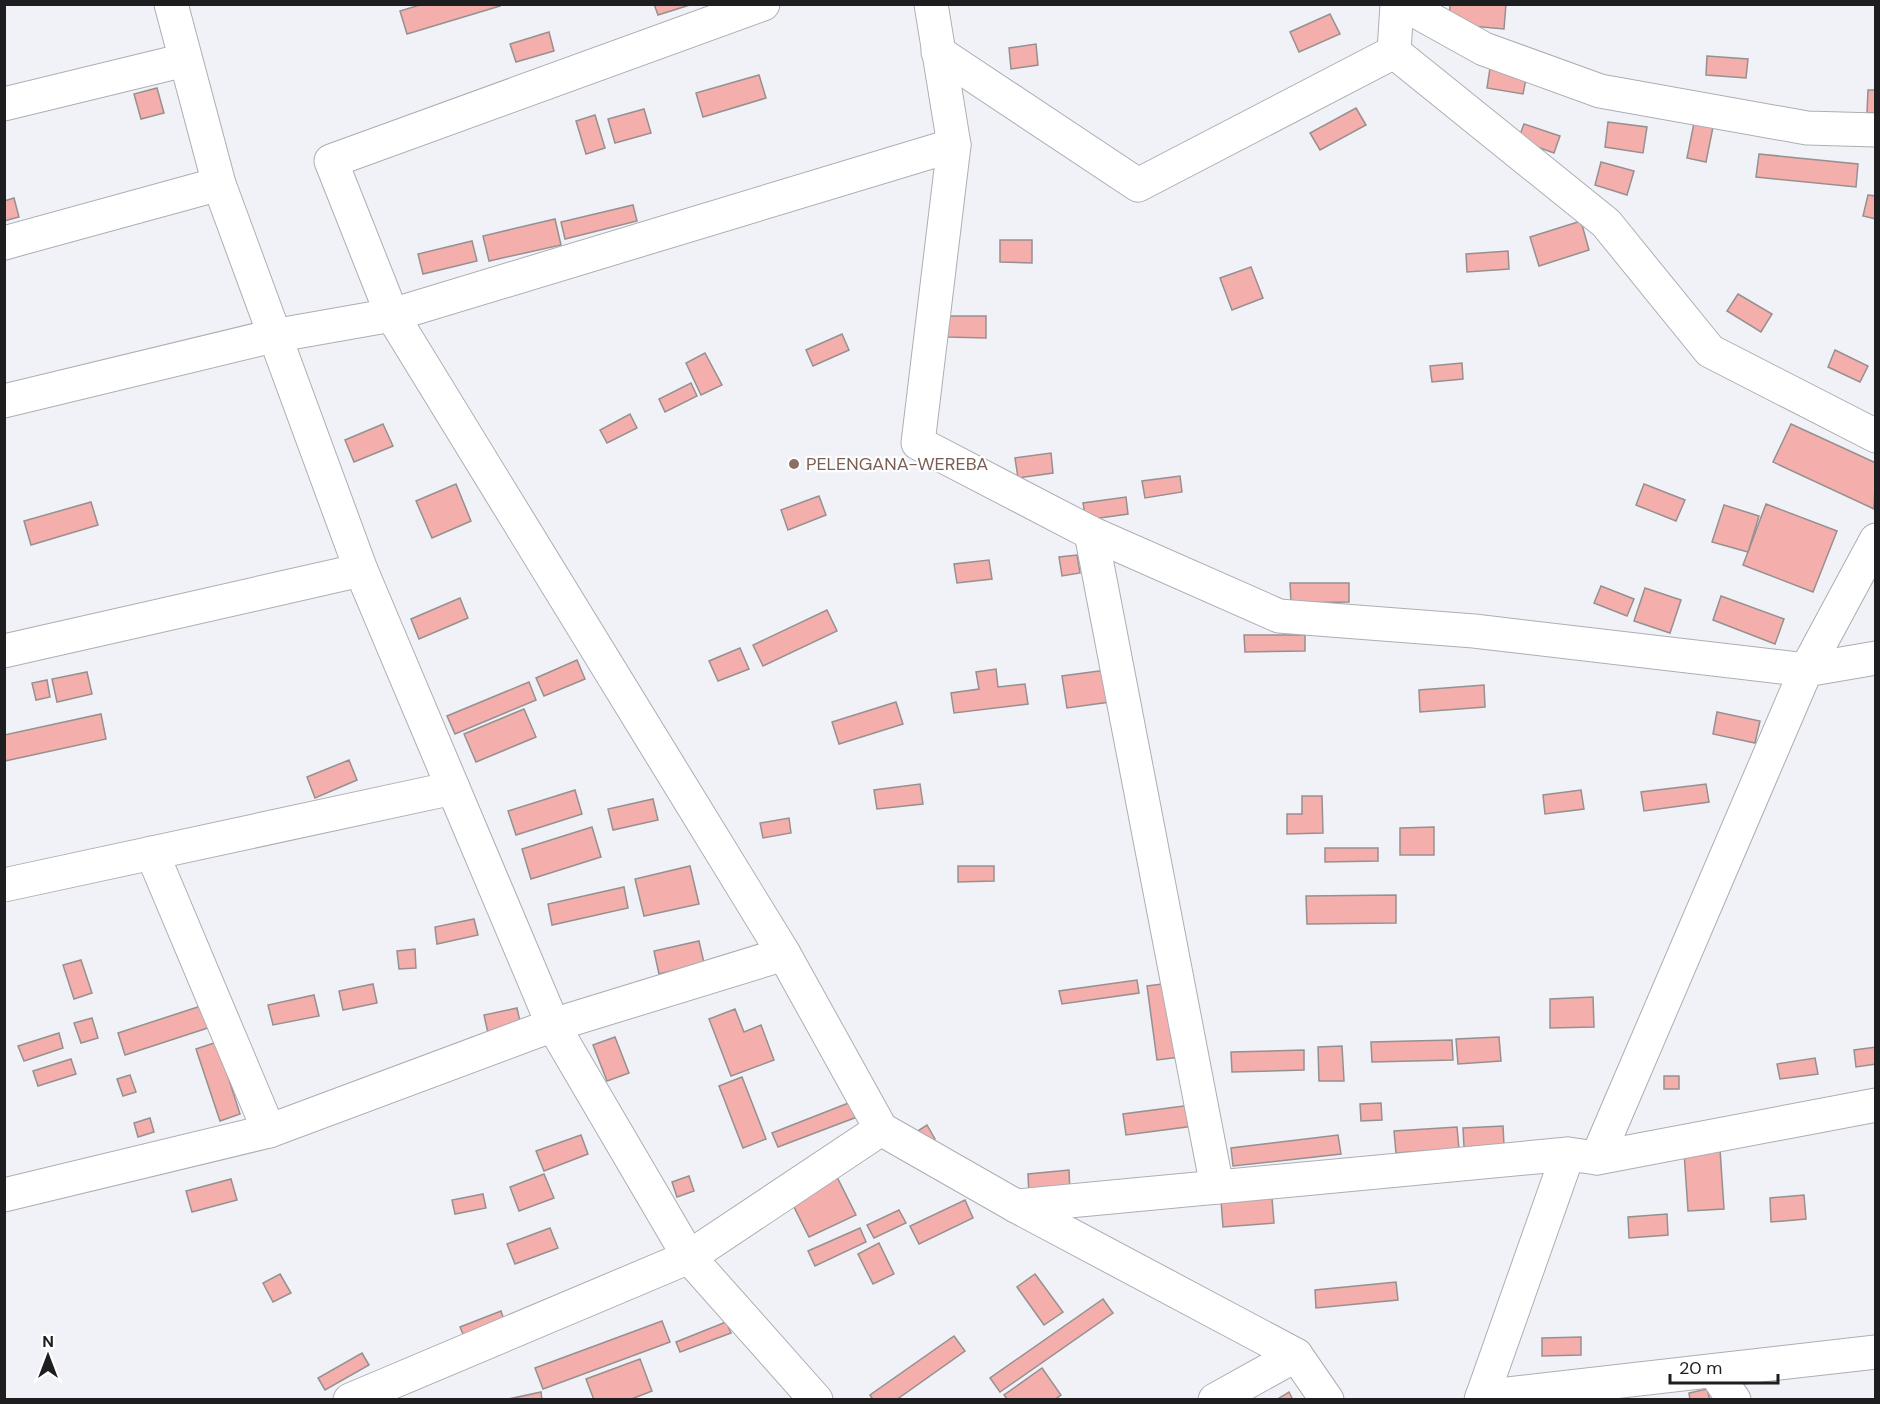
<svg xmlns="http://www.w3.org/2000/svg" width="1880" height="1404" font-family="'DM Sans',sans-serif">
  <rect width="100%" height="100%" fill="#f1f2f7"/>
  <g fill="#f4aeab" stroke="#969090" stroke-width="1.5">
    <polygon points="423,4 499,4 500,6 407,34 400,11"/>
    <polygon points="654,4 693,4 658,15"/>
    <polygon points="1450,4 1506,4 1504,29 1449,24"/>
    <polygon points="1330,14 1340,34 1299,52 1290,32"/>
    <polygon points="549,32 554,51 516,62 510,44"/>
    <polygon points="1036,44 1038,65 1011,69 1009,48"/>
    <polygon points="1707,56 1748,59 1746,78 1706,75"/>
    <polygon points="1490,68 1527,74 1523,94 1487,88"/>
    <polygon points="759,75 766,98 703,117 696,93"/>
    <polygon points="157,88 164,113 141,119 134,94"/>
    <polygon points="1868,90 1876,90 1876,113 1867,113"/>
    <polygon points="1356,108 1366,125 1320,150 1310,133"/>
    <polygon points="644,109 651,133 615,143 608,119"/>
    <polygon points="595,115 605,148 586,154 576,121"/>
    <polygon points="1608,122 1647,127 1643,153 1605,147"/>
    <polygon points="1694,123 1713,127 1706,162 1687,158"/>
    <polygon points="1524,124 1560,136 1554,153 1518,140"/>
    <polygon points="1759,154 1858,164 1856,187 1756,177"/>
    <polygon points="1601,162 1634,171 1627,195 1595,185"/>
    <polygon points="1868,195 1876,196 1876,219 1863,216"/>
    <polygon points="14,198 19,217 4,221 4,201"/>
    <polygon points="633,205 637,221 565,239 561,222"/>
    <polygon points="555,219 561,245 489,261 483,236"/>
    <polygon points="1581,221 1589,250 1539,266 1530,237"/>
    <polygon points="1000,240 1032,240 1032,263 1000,262"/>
    <polygon points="472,241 477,261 423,274 418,254"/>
    <polygon points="1508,251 1509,269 1467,272 1466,254"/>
    <polygon points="1251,267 1263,298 1232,310 1220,278"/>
    <polygon points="1738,294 1772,314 1761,332 1727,311"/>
    <polygon points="947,316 986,316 986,338 947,337"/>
    <polygon points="842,334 849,350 813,366 806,350"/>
    <polygon points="1835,350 1868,366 1860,382 1828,367"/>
    <polygon points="705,353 722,385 701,395 686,363"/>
    <polygon points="1462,363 1463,379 1432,382 1430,366"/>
    <polygon points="691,383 697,396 665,412 659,399"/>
    <polygon points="630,414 637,428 607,443 600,430"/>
    <polygon points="383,424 393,446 354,462 345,440"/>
    <polygon points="1791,424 1876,463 1874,509 1773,462"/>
    <polygon points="1051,453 1053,473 1018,478 1015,458"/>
    <polygon points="1180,476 1182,492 1145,498 1142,481"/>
    <polygon points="456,484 471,521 432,538 416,501"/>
    <polygon points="1644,484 1685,500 1676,521 1636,505"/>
    <polygon points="819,496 826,515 788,530 781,510"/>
    <polygon points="1126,497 1128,514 1086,520 1083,503"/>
    <polygon points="91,502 98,525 31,545 24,521"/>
    <polygon points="1766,504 1837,531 1813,592 1743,565"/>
    <polygon points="1724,505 1759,516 1748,552 1712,542"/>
    <polygon points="1077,555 1080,573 1062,576 1059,557"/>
    <polygon points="989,560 992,579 957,583 954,564"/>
    <polygon points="1290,583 1349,583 1349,602 1291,603"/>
    <polygon points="1601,586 1634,599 1627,616 1594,603"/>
    <polygon points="1645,588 1681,600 1670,633 1634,621"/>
    <polygon points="1721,596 1784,619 1775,644 1713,620"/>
    <polygon points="460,598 468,618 419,639 411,619"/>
    <polygon points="827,610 837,631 763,666 753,645"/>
    <polygon points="1244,635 1305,635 1305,651 1245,652"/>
    <polygon points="740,648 749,669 718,681 709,661"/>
    <polygon points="577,660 585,679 544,696 536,678"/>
    <polygon points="996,669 998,687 1025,684 1028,704 954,713 951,693 979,689 976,672"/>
    <polygon points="1106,670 1110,702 1067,708 1062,676"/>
    <polygon points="87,672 92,694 57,702 52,679"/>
    <polygon points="47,680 50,697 36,700 32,683"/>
    <polygon points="529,682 536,700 455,734 447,716"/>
    <polygon points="1484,685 1485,707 1420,712 1419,690"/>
    <polygon points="896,702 903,724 839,744 832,722"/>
    <polygon points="524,709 536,737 476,762 464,734"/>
    <polygon points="1717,712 1760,721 1755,743 1713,734"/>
    <polygon points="101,714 106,739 5,761 4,735"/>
    <polygon points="349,760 357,780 315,798 307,777"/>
    <polygon points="920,784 923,804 877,809 874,790"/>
    <polygon points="1706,784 1709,802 1644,811 1641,792"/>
    <polygon points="575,790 582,814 516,835 508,811"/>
    <polygon points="1581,790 1584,809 1545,814 1543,795"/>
    <polygon points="1302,796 1322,796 1323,833 1287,834 1287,814 1302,814"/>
    <polygon points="653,799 658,820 613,830 608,809"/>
    <polygon points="789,818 791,833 763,838 760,823"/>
    <polygon points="592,827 601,857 531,879 522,849"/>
    <polygon points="1434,827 1434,855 1400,855 1400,828"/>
    <polygon points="1325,848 1378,848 1378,861 1325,862"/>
    <polygon points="690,866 699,904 644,916 635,879"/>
    <polygon points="958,866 994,866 994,881 958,882"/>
    <polygon points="624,887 628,908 552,925 548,904"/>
    <polygon points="1396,895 1396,923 1307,924 1306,896"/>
    <polygon points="474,919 478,935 437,944 435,927"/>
    <polygon points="699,941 704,963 659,974 654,951"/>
    <polygon points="415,949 416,968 399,969 397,951"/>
    <polygon points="81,960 92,993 74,999 63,965"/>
    <polygon points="1137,980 1139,993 1062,1004 1059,991"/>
    <polygon points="1170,983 1180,1057 1157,1060 1147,986"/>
    <polygon points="373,984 377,1003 343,1010 339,991"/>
    <polygon points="314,995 319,1016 273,1025 268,1005"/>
    <polygon points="1593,997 1594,1027 1550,1028 1550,999"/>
    <polygon points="210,1003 217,1025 125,1055 118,1033"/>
    <polygon points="517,1008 521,1026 488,1033 484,1015"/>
    <polygon points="735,1009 744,1032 761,1025 774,1060 731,1076 709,1019"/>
    <polygon points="92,1018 98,1038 81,1043 74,1023"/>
    <polygon points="59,1033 63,1048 24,1061 18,1046"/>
    <polygon points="615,1037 629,1073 607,1081 593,1045"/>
    <polygon points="1499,1037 1501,1061 1458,1064 1456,1039"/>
    <polygon points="1452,1040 1453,1060 1372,1062 1371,1042"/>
    <polygon points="217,1042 240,1114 220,1121 196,1049"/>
    <polygon points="1342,1046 1344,1081 1319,1081 1318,1047"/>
    <polygon points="1876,1047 1876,1064 1856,1067 1854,1050"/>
    <polygon points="1304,1050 1304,1070 1232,1072 1231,1052"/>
    <polygon points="1815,1058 1818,1074 1780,1079 1777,1064"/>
    <polygon points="71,1059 76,1074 38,1086 33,1071"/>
    <polygon points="130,1075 136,1092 123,1096 117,1079"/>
    <rect x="1664" y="1076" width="15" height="13"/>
    <polygon points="742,1077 766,1139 743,1148 719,1086"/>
    <polygon points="851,1102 857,1117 778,1147 772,1133"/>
    <polygon points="1381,1103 1382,1120 1361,1121 1360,1104"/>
    <polygon points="1191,1105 1194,1126 1126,1135 1123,1114"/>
    <polygon points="150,1118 154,1132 138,1137 134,1123"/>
    <polygon points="927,1125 935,1139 921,1148 913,1134"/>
    <polygon points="1503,1126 1504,1145 1464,1147 1463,1128"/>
    <polygon points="1457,1127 1459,1149 1396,1153 1394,1131"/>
    <polygon points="581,1135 588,1154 544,1171 536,1151"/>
    <polygon points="1338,1135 1341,1154 1233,1166 1231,1148"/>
    <polygon points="1720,1149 1724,1209 1688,1211 1684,1152"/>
    <polygon points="832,1167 856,1215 809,1237 785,1189"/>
    <polygon points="1069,1170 1070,1192 1029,1196 1028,1174"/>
    <polygon points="544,1174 554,1198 519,1211 510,1187"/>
    <polygon points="689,1176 694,1191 677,1197 672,1182"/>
    <polygon points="231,1179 237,1200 192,1212 186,1191"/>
    <polygon points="483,1194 486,1208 455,1214 452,1200"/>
    <polygon points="1804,1195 1806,1219 1771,1222 1770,1198"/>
    <polygon points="1272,1198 1274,1223 1223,1227 1221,1201"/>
    <polygon points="965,1200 973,1218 919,1244 910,1226"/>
    <polygon points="899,1210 906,1223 874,1238 867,1225"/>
    <polygon points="1667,1214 1668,1235 1629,1238 1628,1217"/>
    <polygon points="550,1228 558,1248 515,1264 507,1244"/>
    <polygon points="860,1228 866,1242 815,1266 808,1251"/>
    <polygon points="879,1243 894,1274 873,1284 858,1254"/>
    <polygon points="280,1274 291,1293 273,1302 263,1283"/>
    <polygon points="1035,1274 1063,1312 1044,1325 1017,1287"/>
    <polygon points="1396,1282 1398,1300 1316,1308 1315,1290"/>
    <polygon points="1103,1299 1113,1313 1000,1392 990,1378"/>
    <polygon points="501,1311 507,1329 467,1344 460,1327"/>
    <polygon points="662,1321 670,1342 543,1389 535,1368"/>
    <polygon points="726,1322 731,1333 680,1352 676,1342"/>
    <polygon points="954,1336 965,1351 896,1400 873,1400 870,1395"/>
    <polygon points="1581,1337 1581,1355 1542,1356 1542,1338"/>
    <polygon points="362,1353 369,1365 325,1390 318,1378"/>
    <polygon points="640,1359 652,1391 629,1400 594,1400 586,1379"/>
    <polygon points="1042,1368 1061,1395 1054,1400 1008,1400 1004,1395"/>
    <polygon points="1707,1389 1710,1400 1690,1400 1689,1393"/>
    <polygon points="541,1392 542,1400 504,1400"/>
    <polygon points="1289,1392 1293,1400 1276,1400"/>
  </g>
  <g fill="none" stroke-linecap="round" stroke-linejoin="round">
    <g stroke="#adaeb3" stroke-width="35">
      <g id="minor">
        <polyline points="763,4 331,161 392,315 784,954 881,1129 1016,1206 1296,1355 1327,1400"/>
        <polyline points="931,4 954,145 918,443 1091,533 1279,616 1474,631 1806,670 1876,658"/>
        <polyline points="1397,4 1394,52 1606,223 1710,351 1876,436"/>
        <polyline points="1403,4 1484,49 1600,91 1807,128 1876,130"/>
        <polyline points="938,52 1138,185 1394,52"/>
        <polyline points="4,104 185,60"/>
        <polyline points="4,243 219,184"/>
        <polyline points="4,401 273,336 392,315 954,145"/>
        <polyline points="1091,533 1217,1187"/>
        <polyline points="4,651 361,570"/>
        <polyline points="152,853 269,1131"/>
        <polyline points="4,885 453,788"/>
        <polyline points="1597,1158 1876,1105"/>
        <polyline points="4,1195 269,1131 553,1025 784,954"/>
        <polyline points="1016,1206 1568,1154"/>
        <polyline points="1714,1371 1734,1400"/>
        <polyline points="1482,1397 1876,1352"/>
        <polyline points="350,1400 689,1257 881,1129"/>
        <polyline points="1215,1400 1296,1355"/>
        <polyline points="1481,1400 1568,1154 1597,1158 1806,670 1876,540"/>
      </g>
    </g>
    <g stroke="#adaeb3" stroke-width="35">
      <polyline id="tertiary" points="171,4 219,184 361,570 553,1025 689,1257 816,1400"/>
    </g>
    <use href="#minor" stroke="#fff" stroke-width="33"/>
    <use href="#tertiary" stroke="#fff" stroke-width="33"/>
  </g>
  <circle fill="#8d6e63" stroke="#fff" stroke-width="2" cx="794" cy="464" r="6"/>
  <g text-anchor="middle" stroke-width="4.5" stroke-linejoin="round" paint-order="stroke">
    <g font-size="18" fill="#785e54" stroke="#fff" text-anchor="start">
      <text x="806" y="470">PELENGANA-WEREBA</text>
    </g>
  </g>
  <rect width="1880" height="1404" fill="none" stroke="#1e1e20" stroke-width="12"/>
  <g transform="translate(48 1356)" stroke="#ffffff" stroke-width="4.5" paint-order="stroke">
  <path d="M0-4.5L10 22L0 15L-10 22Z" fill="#1e1e20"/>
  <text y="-9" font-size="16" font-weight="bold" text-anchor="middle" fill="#1e1e20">N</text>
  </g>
  <path d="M1670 1374v9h108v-9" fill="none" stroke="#1e1e20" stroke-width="3"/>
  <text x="1679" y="1374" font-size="18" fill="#1e1e20" stroke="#ffffff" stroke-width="4.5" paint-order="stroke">20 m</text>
</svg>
